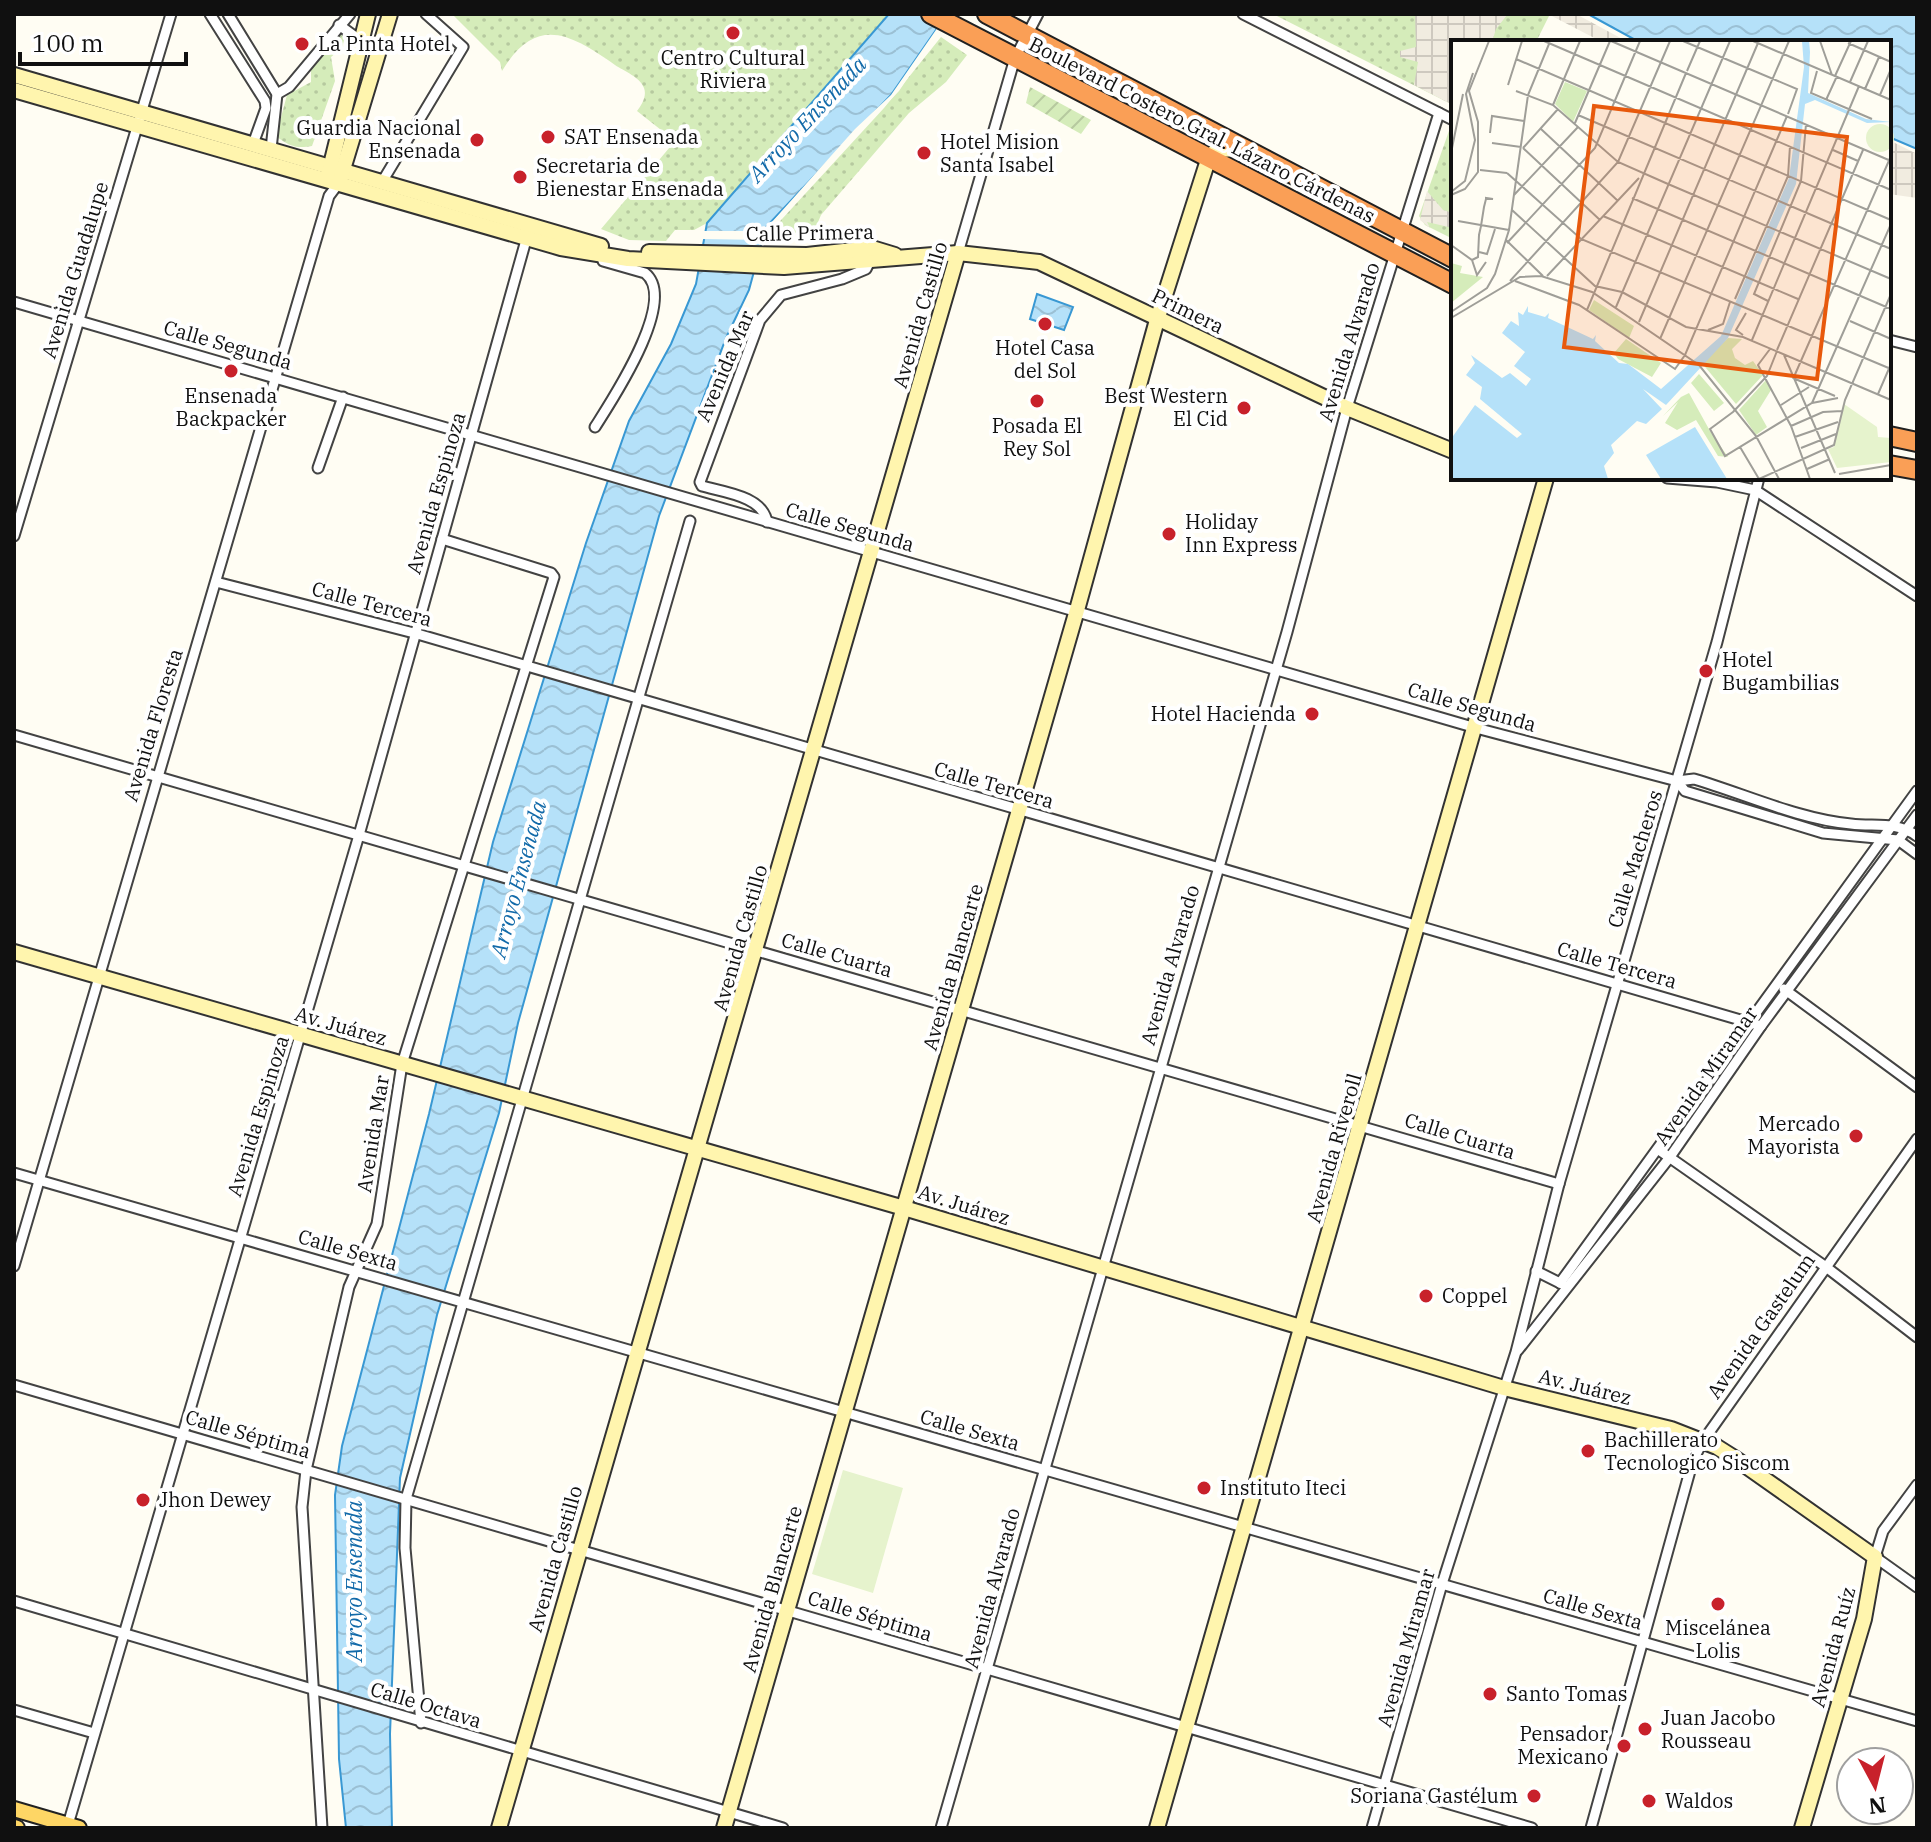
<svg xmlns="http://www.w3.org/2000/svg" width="1931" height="1842" font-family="'IBM Plex Serif',serif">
  <defs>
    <pattern id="park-dots" width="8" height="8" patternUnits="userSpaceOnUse" patternTransform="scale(2)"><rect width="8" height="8" fill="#d5ecba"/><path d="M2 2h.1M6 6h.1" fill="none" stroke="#b6c99f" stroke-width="1.8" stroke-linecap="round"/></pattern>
    <pattern id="garden-furrows" width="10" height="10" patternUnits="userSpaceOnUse" patternTransform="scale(2)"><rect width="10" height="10" fill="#d5ecba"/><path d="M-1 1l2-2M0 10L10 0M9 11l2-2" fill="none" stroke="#b6c99f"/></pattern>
    <pattern id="plaza-grid" width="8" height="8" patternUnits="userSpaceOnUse" patternTransform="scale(2)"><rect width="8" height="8" fill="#f1ece0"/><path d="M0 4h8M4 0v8" fill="none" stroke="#cec9bf"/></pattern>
    <pattern id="water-waves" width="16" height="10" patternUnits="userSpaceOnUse" patternTransform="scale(2)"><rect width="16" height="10" fill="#b5e1f9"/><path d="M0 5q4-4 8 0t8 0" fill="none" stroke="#9bc0d4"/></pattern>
  </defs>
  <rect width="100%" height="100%" fill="#fffdf3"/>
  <g fill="url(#park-dots)">
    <path d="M452,14H887L888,15L707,223L694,230H675L666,241L629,240L601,229L675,141L637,111C642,105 647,96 644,88C640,77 624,71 615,65C571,34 536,14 502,71L500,62Z"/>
    <polygon points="1273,14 1550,14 1536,42 1453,42 1453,105"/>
    <path d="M338,32L345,36L342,48L331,57L335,81L312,146C296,149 289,146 276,136L287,95L311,82V67Z"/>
    <polygon points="941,37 967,55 946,82 909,113 821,215 813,234 771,231 884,108"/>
    <polygon points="1450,128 1453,129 1453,239 1425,225 1419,216"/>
  </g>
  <polygon fill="url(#garden-furrows)" points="1030,87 1091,120 1081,134 1026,103"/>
  <polygon fill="#e6f3cd" points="843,1470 903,1488 873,1593 812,1574"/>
  <g fill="url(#plaza-grid)">
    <polygon points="1415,14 1507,15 1496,29 1492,42 1453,42 1453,105 1414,85 1418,62 1400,57 1400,51 1416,47"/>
    <polygon points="1548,14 1576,14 1628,42 1602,42"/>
    <polygon points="1889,140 1917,154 1917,198 1889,194"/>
    <polygon points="1427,191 1443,210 1453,213 1453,228 1427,222 1430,228 1420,220"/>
  </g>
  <g fill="url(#water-waves)" stroke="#3998d3" stroke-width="2">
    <polygon points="889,14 947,14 891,95 766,227 749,290 726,338 659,516 518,1023 499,1113 437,1315 400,1478 390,1734 392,1828 346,1828 339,1759 335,1495 342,1446 429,1114 493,842 586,543 629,421 671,344 696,284 707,223"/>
    <polygon points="1588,14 1917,14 1917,149 1889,137 1889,42 1639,42"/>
    <polygon points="1037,294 1073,307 1064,330 1030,319"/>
  </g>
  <polygon fill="#fffdf3" points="947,14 951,14 899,91 769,229 766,240 700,239 702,231 764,231 855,129 891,95"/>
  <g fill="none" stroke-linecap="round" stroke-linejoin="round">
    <g stroke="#434343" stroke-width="13">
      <g id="street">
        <polyline points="210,14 265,101 266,108 253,144"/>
        <polyline points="228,14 277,94 271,149"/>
        <polyline points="1243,14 1453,120"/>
        <polyline points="339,25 361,41"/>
        <polyline points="277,94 289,87 350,14"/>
        <polyline points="382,182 463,47 426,14"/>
        <polyline points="958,253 1015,58 1038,14"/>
        <path d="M14,302L1476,728L1677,781L1694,779C1745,794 1798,819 1851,824C1875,827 1896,821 1917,836"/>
        <polyline points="1889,340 1917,347"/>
        <path d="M595,427C612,400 679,300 645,273L603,261"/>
        <polyline points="318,468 343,397"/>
        <polyline points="1667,478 1717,482 1755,490 1917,596"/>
        <path d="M767,522C763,496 723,492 702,486L700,482L760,320L781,295L842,279L866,269L871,259"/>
        <polyline points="14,536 171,14"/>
        <polyline points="216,582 414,633 1761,1026"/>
        <polyline points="14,735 1559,1184"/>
        <polyline points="1677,781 1685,791 1823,833 1898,840 1917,854"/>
        <polyline points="1784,989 1917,1087"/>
        <polyline points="1659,1150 1826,1267 1917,1337"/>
        <polyline points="14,1173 1917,1721"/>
        <polyline points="14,1266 329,196 338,184"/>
        <polyline points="1536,1271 1562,1284"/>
        <polyline points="1560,1283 1917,791"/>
        <polyline points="1518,1350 1670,1157 1761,1026 1917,815"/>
        <polyline points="14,1385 1532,1828"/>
        <polyline points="1917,1485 1883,1531 1875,1557 1917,1587"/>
        <polyline points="14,1601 783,1828"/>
        <polyline points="14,1710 94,1733"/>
        <polyline points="421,1723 405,1548 406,1499 690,521"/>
        <polyline points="67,1828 359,835 528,233"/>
        <polyline points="322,1828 302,1507 306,1470 349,1287 377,1224 402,1064 554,577 551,573 442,539"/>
        <polyline points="941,1828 1287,632 1347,408 1439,113"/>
        <polyline points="1372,1828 1442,1584 1516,1352 1559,1184 1717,642 1759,478"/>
        <polyline points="1591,1828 1693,1460 1703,1441 1917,1139"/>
      </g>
    </g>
    <g stroke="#323232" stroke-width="18">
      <g id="secondary">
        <polyline points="14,75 601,246"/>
        <polyline points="14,90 561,248 628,259 784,267 958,253 1039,262 1347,408 1453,451"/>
        <polyline points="329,173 368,14"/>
        <polyline points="341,176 390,14"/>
        <polyline points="649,252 807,255 872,248 895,255"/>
        <polyline points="14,952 904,1208 1504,1388 1671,1429 1717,1447 1736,1459 1875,1557 1864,1619 1802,1828"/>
        <polyline points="499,1828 958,253"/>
        <polyline points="724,1828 1077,610 1157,320 1208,160 1216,150 1241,149"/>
        <path d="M1157,1828C1289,1379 1416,928 1546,478"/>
      </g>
    </g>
    <g stroke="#212121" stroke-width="18">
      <g id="primary">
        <polyline points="14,1809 79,1828"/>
        <polyline points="14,1827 17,1828"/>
      </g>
    </g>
    <g stroke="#212121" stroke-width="22">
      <g id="highway">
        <polyline points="931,14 1453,284"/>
        <polyline points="987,14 1453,258"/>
        <polyline points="1889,436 1917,442"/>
        <polyline points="1889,465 1917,470"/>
      </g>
    </g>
    <use href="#street" stroke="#fff" stroke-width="9"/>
    <use href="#secondary" stroke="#fff5ae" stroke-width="14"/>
    <use href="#primary" stroke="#fed665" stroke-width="14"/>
    <use href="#highway" stroke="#fa9f56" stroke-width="18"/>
  </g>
  <g fill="#c8212b" stroke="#fff" stroke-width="3">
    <circle cx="733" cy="33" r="8"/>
    <circle cx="302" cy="44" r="8"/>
    <circle cx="548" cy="137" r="8"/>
    <circle cx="477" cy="140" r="8"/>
    <circle cx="924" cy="153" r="8"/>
    <circle cx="520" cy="177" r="8"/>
    <circle cx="1045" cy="324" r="8"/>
    <circle cx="231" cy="371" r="8"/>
    <circle cx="1037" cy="401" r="8"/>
    <circle cx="1244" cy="408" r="8"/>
    <circle cx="1169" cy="534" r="8"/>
    <circle cx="1706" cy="671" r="8"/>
    <circle cx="1312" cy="714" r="8"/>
    <circle cx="1856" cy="1136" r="8"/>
    <circle cx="1426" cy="1296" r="8"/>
    <circle cx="1588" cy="1451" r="8"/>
    <circle cx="1204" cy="1488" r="8"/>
    <circle cx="143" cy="1500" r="8"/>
    <circle cx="1718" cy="1604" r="8"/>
    <circle cx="1490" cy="1694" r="8"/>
    <circle cx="1645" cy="1729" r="8"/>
    <circle cx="1624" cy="1746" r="8"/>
    <circle cx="1534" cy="1796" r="8"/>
    <circle cx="1649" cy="1801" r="8"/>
  </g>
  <g text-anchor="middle" stroke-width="8" stroke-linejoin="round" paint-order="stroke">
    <g font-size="20" fill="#101010" stroke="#fff" text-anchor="start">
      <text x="318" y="51">La Pinta Hotel</text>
      <text x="733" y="65" text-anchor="middle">Centro Cultural<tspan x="733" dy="23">Riviera</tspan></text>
      <text x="461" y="135" text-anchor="end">Guardia Nacional<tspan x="461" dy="23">Ensenada</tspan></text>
      <text x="564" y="144">SAT Ensenada</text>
      <text x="940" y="149">Hotel Mision<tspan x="940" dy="23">Santa Isabel</tspan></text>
      <text x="536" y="173">Secretaria de<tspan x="536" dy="23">Bienestar Ensenada</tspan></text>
      <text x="1045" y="355" text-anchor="middle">Hotel Casa<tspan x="1045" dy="23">del Sol</tspan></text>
      <text x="231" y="403" text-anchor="middle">Ensenada<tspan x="231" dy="23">Backpacker</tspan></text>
      <text x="1228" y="403" text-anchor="end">Best Western<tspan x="1228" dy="23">El Cid</tspan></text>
      <text x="1037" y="433" text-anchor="middle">Posada El<tspan x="1037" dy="23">Rey Sol</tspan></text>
      <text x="1185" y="529">Holiday<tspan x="1185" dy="23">Inn Express</tspan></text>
      <text x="1722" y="667">Hotel<tspan x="1722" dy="23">Bugambilias</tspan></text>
      <text x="1296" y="721" text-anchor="end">Hotel Hacienda</text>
      <text x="1840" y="1131" text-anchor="end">Mercado<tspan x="1840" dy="23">Mayorista</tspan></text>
      <text x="1442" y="1303">Coppel</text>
      <text x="1604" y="1447">Bachillerato<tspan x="1604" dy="23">Tecnologico Siscom</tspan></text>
      <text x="1220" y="1495">Instituto Iteci</text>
      <text x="159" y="1507">Jhon Dewey</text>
      <text x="1718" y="1635" text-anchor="middle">Miscelánea<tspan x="1718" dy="23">Lolis</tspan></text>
      <text x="1506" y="1701">Santo Tomas</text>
      <text x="1661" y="1725">Juan Jacobo<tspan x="1661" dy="23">Rousseau</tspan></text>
      <text x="1608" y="1741" text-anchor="end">Pensador<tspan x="1608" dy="23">Mexicano</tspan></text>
      <text x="1518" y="1803" text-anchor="end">Soriana Gastélum</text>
      <text x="1665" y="1808">Waldos</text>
    </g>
    <g font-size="20" fill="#101010" stroke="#fff">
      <text transform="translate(1202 130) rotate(27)" y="7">Boulevard Costero Gral. Lázaro Cárdenas</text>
      <text transform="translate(810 233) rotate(-1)" y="7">Calle Primera</text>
      <text transform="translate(75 270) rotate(-73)" y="7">Avenida Guadalupe</text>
      <text transform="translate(1188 311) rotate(26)" y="7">Primera</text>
      <text transform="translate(920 315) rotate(-74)" y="7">Avenida Castillo</text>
      <text transform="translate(1349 342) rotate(-73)" y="7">Avenida Alvarado</text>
      <text transform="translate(228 345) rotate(16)" y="7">Calle Segunda</text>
      <text transform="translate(725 366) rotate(-67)" y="7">Avenida Mar</text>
      <text transform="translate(436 493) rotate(-74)" y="7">Avenida Espinoza</text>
      <text transform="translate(850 527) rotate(16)" y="7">Calle Segunda</text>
      <text transform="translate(372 604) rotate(15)" y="7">Calle Tercera</text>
      <text transform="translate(1472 707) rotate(16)" y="7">Calle Segunda</text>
      <text transform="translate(153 725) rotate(-73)" y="7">Avenida Floresta</text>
      <text transform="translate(994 785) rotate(16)" y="7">Calle Tercera</text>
      <text transform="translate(1635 859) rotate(-73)" y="7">Calle Macheros</text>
      <text transform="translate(740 938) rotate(-74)" y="7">Avenida Castillo</text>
      <text transform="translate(837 955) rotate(16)" y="7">Calle Cuarta</text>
      <text transform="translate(1170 965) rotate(-74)" y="7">Avenida Alvarado</text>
      <text transform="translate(1617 965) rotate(16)" y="7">Calle Tercera</text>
      <text transform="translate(953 967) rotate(-74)" y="7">Avenida Blancarte</text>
      <text transform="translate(341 1026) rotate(16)" y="7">Av. Juárez</text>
      <text transform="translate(1706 1076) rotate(-55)" y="7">Avenida Miramar</text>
      <text transform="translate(258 1116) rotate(-73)" y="7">Avenida Espinoza</text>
      <text transform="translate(373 1134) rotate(-81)" y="7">Avenida Mar</text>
      <text transform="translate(1460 1136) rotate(17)" y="7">Calle Cuarta</text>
      <text transform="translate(1334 1148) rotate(-74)" y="7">Avenida Riveroll</text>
      <text transform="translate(964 1205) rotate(17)" y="7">Av. Juárez</text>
      <text transform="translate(348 1250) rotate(16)" y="7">Calle Sexta</text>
      <text transform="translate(1761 1326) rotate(-55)" y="7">Avenida Gastelum</text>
      <text transform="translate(1585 1387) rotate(14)" y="7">Av. Juárez</text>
      <text transform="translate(970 1430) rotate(16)" y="7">Calle Sexta</text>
      <text transform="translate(248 1434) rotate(16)" y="7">Calle Séptima</text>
      <text transform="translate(555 1559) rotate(-74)" y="7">Avenida Castillo</text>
      <text transform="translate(992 1588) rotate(-75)" y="7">Avenida Alvarado</text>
      <text transform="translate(772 1589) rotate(-74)" y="7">Avenida Blancarte</text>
      <text transform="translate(1593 1609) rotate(16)" y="7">Calle Sexta</text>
      <text transform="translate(870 1616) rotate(17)" y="7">Calle Séptima</text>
      <text transform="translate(1833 1647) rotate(-75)" y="7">Avenida Ruíz</text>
      <text transform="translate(1406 1648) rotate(-74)" y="7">Avenida Miramar</text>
      <text transform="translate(426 1705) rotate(17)" y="7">Calle Octava</text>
    </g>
    <g font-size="22" font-style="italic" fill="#126aa9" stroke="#fff">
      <text transform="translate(807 119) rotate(-47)" y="8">Arroyo Ensenada</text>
      <text transform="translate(518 879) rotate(-75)" y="8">Arroyo Ensenada</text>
      <text transform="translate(354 1581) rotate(-90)" y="8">Arroyo Ensenada</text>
    </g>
  </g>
  <g transform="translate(1451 40)">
    <rect width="440" height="440" fill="#fffdf3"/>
    <path d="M0,223L11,226L9,233L32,237L0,263ZM248,334L273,363L263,371L240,343ZM238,353L259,391L277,417L267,416L245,380L226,390L214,383L227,362L212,376L230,357Z" fill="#d5ecba"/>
    <path d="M114,42L136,51L122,82L104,64ZM143,260L183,286L178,298L138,270ZM277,298L291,299L281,309L284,318L294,325L302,321L312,335L285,364L250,322ZM175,299L210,323L201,337L167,319L163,313ZM315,340L320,350L307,371L316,387L305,395L288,370Z" fill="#d5ecba"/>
    <path d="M415 98a14 14 0 1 1 28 0a14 14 0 1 1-28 0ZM393,364L426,387L427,397L440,398V422L386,428L377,409L383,407Z" fill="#e6f3cd"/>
    <path d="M351,1H358L359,12L357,53L415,79L440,82L416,83L364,60L354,64L345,144L277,298L215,365L192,349L211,369L195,384L186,381L160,405L163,413L153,426L157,439H0V399L24,365L66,398L71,394L29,359L31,347L15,335L24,323L20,315L51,338L59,333L75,346L80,339L63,326L74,312L51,293L60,281L68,286L67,272L72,275L77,266V272L94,277L98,273L97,278L142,299L145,295L144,301L168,323L177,324L210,349L270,296L338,138L353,27ZM244,387L276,439H210L195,415Z" fill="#b5e1f9"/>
    <path fill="none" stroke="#9f9e98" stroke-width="2" d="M93,1L440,150M160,1L440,121M232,1L346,49L337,74M302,1L440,60M369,1L381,35M397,3L440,22M65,19L440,180M236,31L249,1M366,31L360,53L421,79M384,36L400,1M399,42L417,1M57,45L71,1M414,49L428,17M65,51L102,65L167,122L217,144M429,55L440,29M375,60L386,36M102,65L129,1M127,75L440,209M124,83L159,1M90,89L167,161M39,93L41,76L73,81M41,103L70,107M72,108L149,180M72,108L107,69M382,110L407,121M0,113L12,54M29,130L56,133M56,133L130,199L440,329M217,144L440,239M0,152L14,141L24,100L15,54L22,33M0,155L14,149L27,132V82L18,51L38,1M63,155L127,87M181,158L440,269M61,170L144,246L171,252M152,176L347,259M7,181L58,190M55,200L92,236M56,203L144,108L189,1M0,205L21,220L27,217L28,195L30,186L33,167L35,159V158L42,159H35M28,212L36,214L44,189M21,220L26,235L35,222M96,236L188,138M59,241L167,122L219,1M64,241L128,265L224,329L234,315L336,76M171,252L235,287L292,297L440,360M284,259L337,136L339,106M317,261L303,254L350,141L355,84M165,267L279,1M136,270L235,33M0,272L36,248L44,234L58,190L77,55L98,4M0,278L69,237L90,236L141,252L248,325L305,396L328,439M399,281L440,299M188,282L307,3M257,290L272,284L279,262M292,295L285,290L295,273M209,299L338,1M301,300L408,46M319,309L307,325L340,386L359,439M326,310L412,110M333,315L384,433M342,338L384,356M342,339L440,116M427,354L440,324M361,363L440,184M330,365L358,347M282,372L259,389L274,416L361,363L387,358M282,372L316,336L326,311M340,386L372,372L391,371M344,397L387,382M289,407L308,439M350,408L385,394M356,429L379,419M388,434L440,425M308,439L383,405L394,360L440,254"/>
    <path fill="#e8590c" fill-opacity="0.15" stroke="#e8590c" stroke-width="4" d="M143,66L396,97L366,339L113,307Z"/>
    <rect width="440" height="440" fill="none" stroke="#101010" stroke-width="4"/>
  </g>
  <rect width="1931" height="1842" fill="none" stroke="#101010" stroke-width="32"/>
  <g transform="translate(1875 1786) rotate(173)"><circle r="38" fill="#ffffff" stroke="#9f9f9f" stroke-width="2"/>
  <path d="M0-6L14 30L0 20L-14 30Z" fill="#c8212b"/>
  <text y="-12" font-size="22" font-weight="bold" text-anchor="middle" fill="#101010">N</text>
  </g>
  <path d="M20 52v12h166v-12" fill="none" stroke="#101010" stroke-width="4"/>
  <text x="32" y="52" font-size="24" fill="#101010" stroke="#ffffff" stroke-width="6" paint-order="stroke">100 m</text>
</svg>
